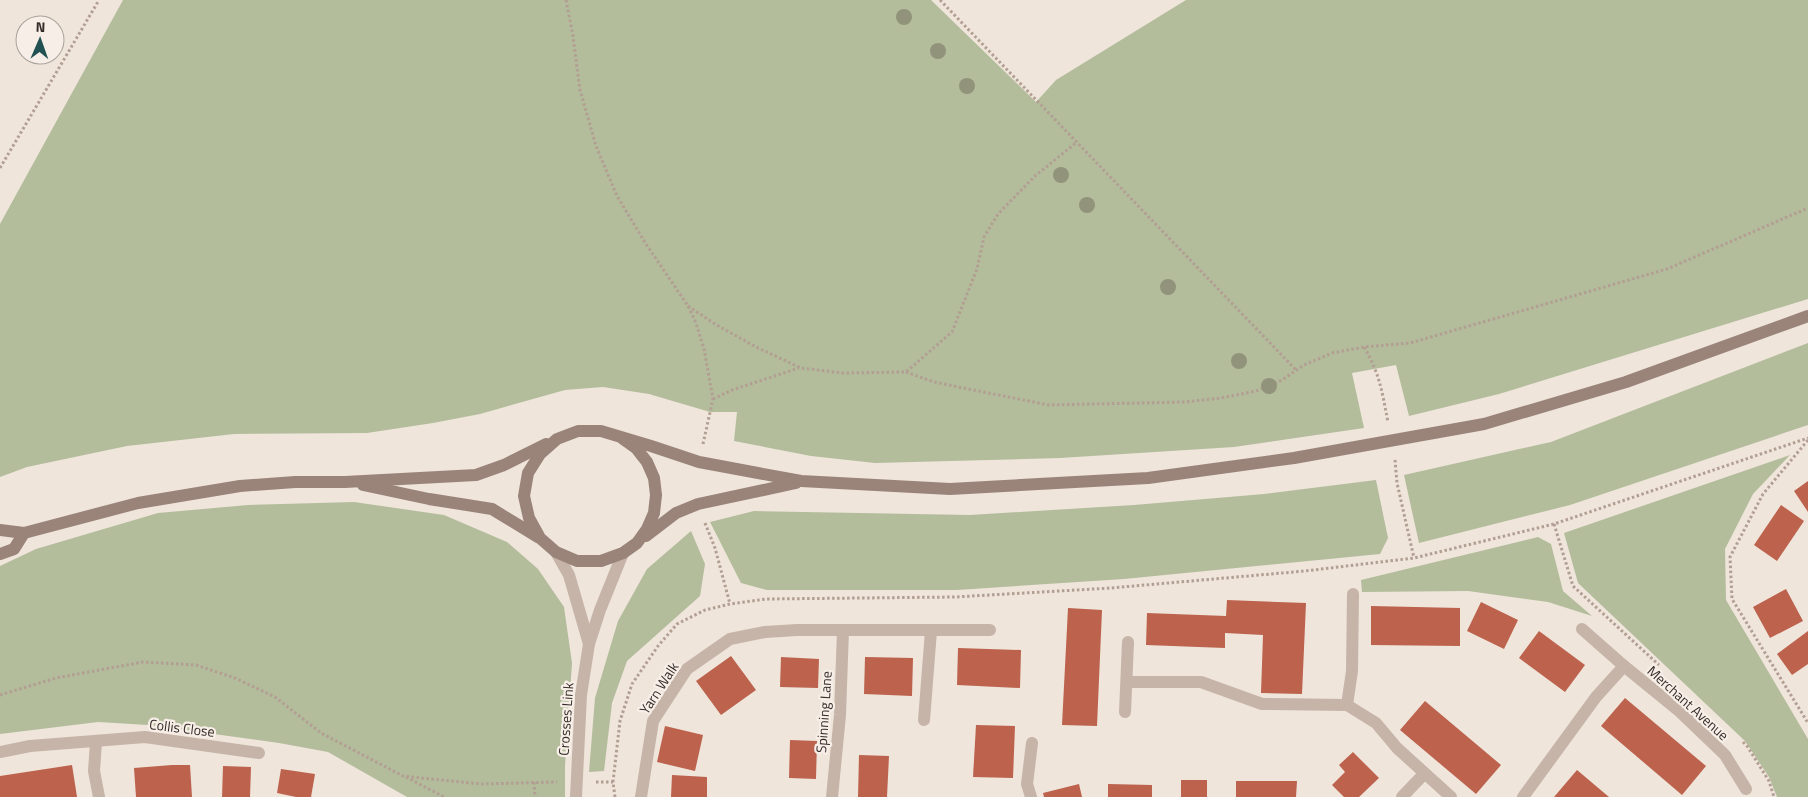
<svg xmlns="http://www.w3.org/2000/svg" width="1808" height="797" font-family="'Titillium Web',sans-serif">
  <rect width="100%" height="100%" fill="#efe5db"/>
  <g fill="#b3bd9c">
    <polygon points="123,0 931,0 1036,102 1056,80 1186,0 1808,0 1808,299 1499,394 1409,416 1396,365 1352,373 1364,428 1234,447 1060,458 875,463 811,456 734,441 737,412 710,412 649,394 603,387 565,390 480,414 433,423 367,433 234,434 127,446 27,467 0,477 0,224"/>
    <polygon points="1808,343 1808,425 1570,505 1419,543 1404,475 1551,442"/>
    <polygon points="1790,455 1753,494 1725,549 1726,600 1808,739 1808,797 1777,797 1769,777 1745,741 1578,583 1564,533"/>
    <polygon points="1376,480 1388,538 1380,554 1124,579 957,590 767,590 741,583 710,522 754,511 970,515 1134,505 1264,494"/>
    <polygon points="354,502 444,515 507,542 538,569 564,607 572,663 565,766 565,797 407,797 328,752 279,743 148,725 98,722 0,734 0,566 36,549 158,513 248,505"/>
    <polygon points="691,531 705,564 700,596 627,661 612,703 604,771 589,772 595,698 618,621 647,569"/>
    <polygon points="1538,537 1551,544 1563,591 1592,616 1548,602 1468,591 1362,592 1361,580"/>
  </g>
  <g fill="#bc624d">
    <polygon points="1808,481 1808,512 1794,491"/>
    <polygon points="1781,505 1804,521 1777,561 1754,545"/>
    <polygon points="1786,589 1803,621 1770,638 1753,607"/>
    <polygon points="1227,600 1306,603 1302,694 1261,693 1263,635 1225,633 1225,648 1146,645 1147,613 1226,616"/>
    <polygon points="1481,602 1518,620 1504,649 1467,631"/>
    <polygon points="1371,606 1460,608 1460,646 1371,645"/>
    <polygon points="1068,608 1102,610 1097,726 1062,725"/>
    <polygon points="1539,631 1585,665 1565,692 1519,658"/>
    <polygon points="1808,631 1808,664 1792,675 1777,654"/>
    <polygon points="958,648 1021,650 1020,688 957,685"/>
    <polygon points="731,656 756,690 721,715 696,681"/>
    <polygon points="781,657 819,659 818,688 780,687"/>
    <polygon points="865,657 913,658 912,696 864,694"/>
    <polygon points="1625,698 1706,766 1682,795 1601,726"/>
    <polygon points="1425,701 1501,765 1476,794 1400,730"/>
    <polygon points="976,725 1015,726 1013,778 973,777"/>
    <polygon points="665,726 703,735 695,771 657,762"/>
    <polygon points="790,740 817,741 816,779 789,778"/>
    <polygon points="1353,752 1379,778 1359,797 1344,797 1332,785 1345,772 1339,765"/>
    <polygon points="859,755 889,756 887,797 858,797"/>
    <polygon points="72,765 77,797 0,797 0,776"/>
    <polygon points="172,765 190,765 192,797 136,797 134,768"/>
    <polygon points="223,766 251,767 250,797 222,797"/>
    <polygon points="281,769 315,774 311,797 296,797 277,793"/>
    <polygon points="1577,770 1609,797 1554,797"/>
    <polygon points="672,775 707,777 707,797 671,797"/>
    <rect x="1181" y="780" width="26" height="17"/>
    <polygon points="1236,781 1297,781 1296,797 1236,797"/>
    <polygon points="1079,784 1082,797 1044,797 1043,793"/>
    <polygon points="1108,784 1152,785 1152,797 1108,797"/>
  </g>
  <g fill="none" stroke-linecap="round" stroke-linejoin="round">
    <g stroke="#b29e92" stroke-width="3" stroke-dasharray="2.5 2.5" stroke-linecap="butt">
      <polyline points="566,0 573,36 580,90 596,146 617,196 646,244 688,306 696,323 704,349 713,399 703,444"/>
      <polyline points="940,0 1297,371"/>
      <polyline points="0,168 99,0"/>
      <polyline points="688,306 715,324 756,347 801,368 843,373 906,372 952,332 977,269 984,237 998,214 1035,176 1077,142"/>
      <path d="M1364,347C1380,374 1382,392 1388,422"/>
      <polyline points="906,372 934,382 1048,405 1184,402 1221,398 1256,391 1282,380 1304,365 1332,353 1364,347 1410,343 1667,269 1808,208"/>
      <polyline points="713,399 732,390 799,368"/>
      <polyline points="1808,440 1763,494 1730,557 1732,599 1808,723"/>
      <polyline points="1395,460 1397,483 1414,558"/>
      <polyline points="705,523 715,548 730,604"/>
      <polyline points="1554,524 1573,586 1659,665"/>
      <polyline points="0,695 56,678 143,662 196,665 235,678 275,697 321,733 403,776 481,784 557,782"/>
      <polyline points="1743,742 1747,746 1769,781 1774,797"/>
      <polyline points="406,777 444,797"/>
      <polyline points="534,782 535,797"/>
      <polyline points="596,782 613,782"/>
      <polyline points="615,797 613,782 620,721 632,684 658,646 677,624 705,610 730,604 766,599 955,597 1111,588 1305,571 1414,558 1554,524 1808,438"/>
    </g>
    <g stroke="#c6b4a8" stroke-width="12">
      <polyline points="556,552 569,575 589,644"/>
      <polyline points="1582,629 1624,666 1678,710 1725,755 1746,789"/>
      <polyline points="1127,682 1201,682 1262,704 1347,705 1376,723 1397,748 1451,797"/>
      <polyline points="1347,705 1352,671 1353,594"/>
      <polyline points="1125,712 1128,642"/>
      <polyline points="924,720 931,631"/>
      <polyline points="96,742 94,771 99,797"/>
      <polyline points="0,752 30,746 145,737 259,753"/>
      <polyline points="576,797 581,695 589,644 600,610 623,553"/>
      <polyline points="641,797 653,721 687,669 730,639 765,632 797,630 990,630"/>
      <polyline points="832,797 840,715 843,630"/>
      <polyline points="1031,797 1027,784 1032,743"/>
      <polyline points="1402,797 1424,774"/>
      <polyline points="1523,797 1596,697 1624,666"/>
    </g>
    <g stroke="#9a847a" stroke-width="12">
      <polyline points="622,438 636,448 647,462 654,478 656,495 654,513 647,529 637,543 623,553 601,561 577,561 556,552 540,538 529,518 524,496 528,473 540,454 557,439 578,431 601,431 651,446 699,462 801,481 950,489 1148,478 1294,458 1484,424 1626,382 1808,316"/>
      <polyline points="363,485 429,499 492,509 538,537"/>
      <polyline points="0,530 24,533 138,503 240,486 295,482 345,482 476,475 504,465 546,444"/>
      <polyline points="646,536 676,513 698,504 796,483"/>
      <polyline points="0,554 14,549 24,533"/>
    </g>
  </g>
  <g fill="#92937b">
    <circle cx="904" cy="17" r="8"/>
    <circle cx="938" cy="51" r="8"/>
    <circle cx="967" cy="86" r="8"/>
    <circle cx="1061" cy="175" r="8"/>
    <circle cx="1087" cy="205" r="8"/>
    <circle cx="1168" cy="287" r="8"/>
    <circle cx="1239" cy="361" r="8"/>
    <circle cx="1269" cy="386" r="8"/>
  </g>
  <g text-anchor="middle" stroke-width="4.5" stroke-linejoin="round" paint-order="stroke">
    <g font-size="14" fill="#342b28" stroke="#f7efe7">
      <text transform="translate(659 688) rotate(-57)" y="5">Yarn Walk</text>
      <text transform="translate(1688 703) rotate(42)" y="5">Merchant Avenue</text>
      <text transform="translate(824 712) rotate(-86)" y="5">Spinning Lane</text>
      <text transform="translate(566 719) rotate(-86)" y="5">Crosses Link</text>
      <text transform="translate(182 728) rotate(7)" y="5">Collis Close</text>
    </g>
  </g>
  <g transform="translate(40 40) rotate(2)"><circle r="24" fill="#f7efe7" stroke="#a9a19b"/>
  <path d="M0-4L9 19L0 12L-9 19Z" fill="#215152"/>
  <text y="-8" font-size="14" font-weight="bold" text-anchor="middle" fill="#342b28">N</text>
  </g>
</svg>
